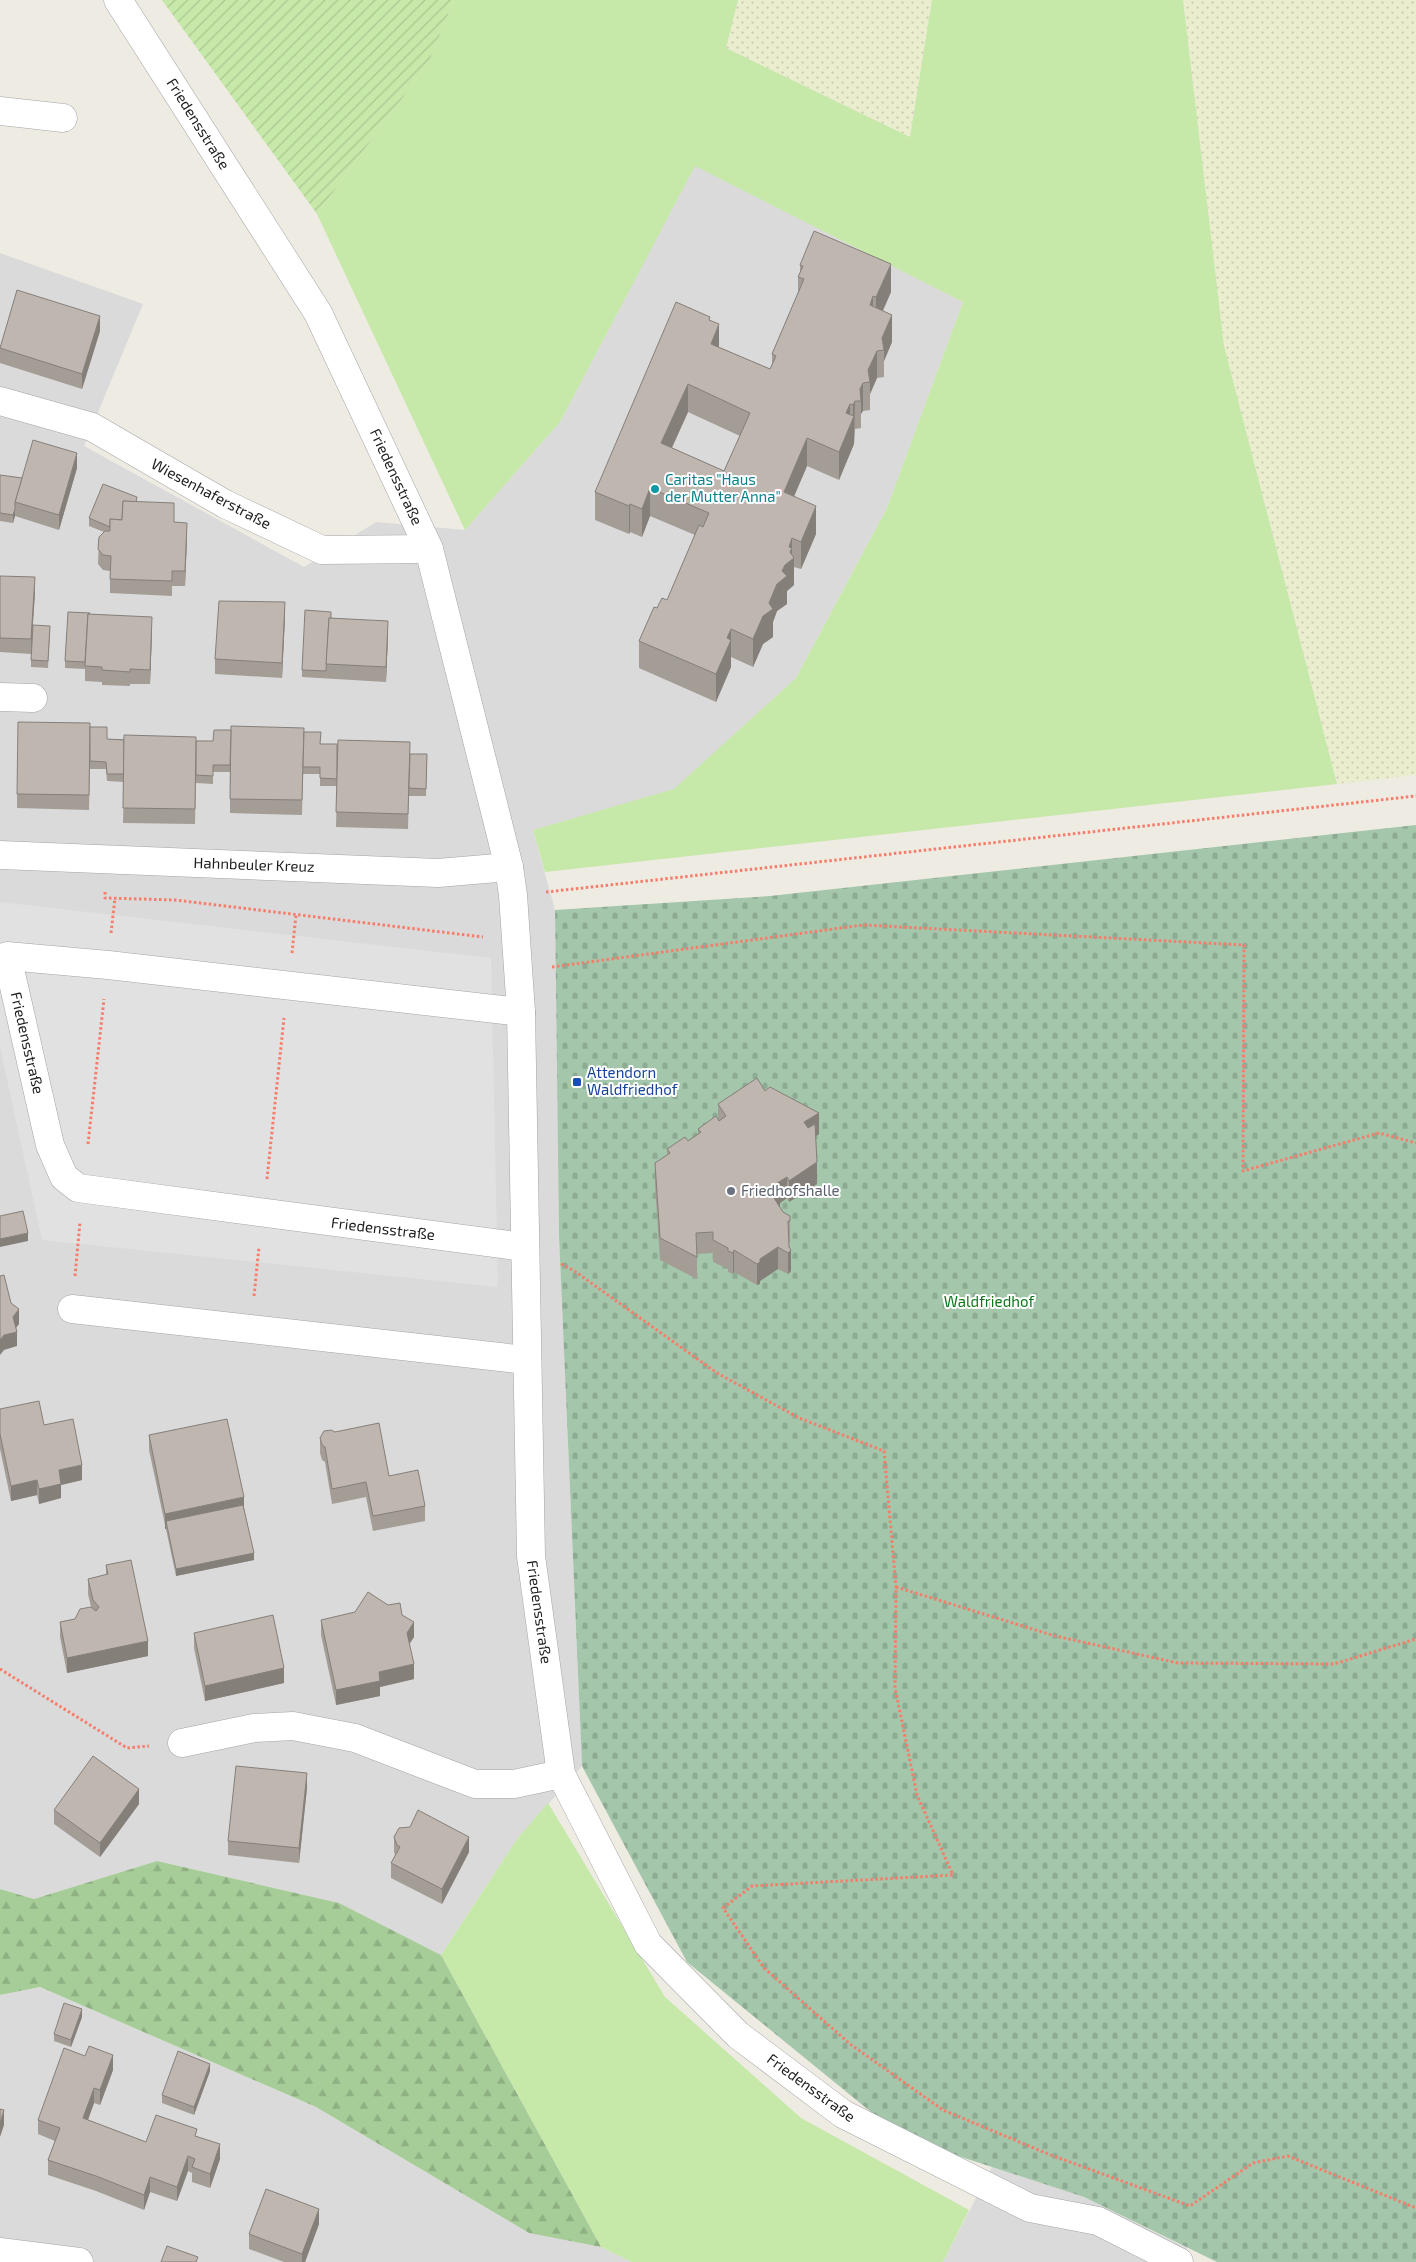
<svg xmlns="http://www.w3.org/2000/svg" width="1416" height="2262" font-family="'Exo 2',sans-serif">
  <defs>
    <pattern id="farmland-dots" width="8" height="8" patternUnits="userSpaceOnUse" patternTransform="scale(1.25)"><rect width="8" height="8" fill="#eaedce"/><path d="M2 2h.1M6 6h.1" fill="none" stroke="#c8cbb0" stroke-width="1.8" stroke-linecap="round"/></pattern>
    <pattern id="forest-firs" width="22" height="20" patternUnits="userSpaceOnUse" patternTransform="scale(1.25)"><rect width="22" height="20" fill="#a6cd98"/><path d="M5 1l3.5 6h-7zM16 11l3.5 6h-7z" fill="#8eb083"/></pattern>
    <pattern id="cemetery-stones" width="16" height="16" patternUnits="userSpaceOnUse" patternTransform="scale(1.25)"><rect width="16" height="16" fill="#a4c6ab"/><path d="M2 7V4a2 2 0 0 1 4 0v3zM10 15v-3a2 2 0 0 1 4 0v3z" fill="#8daa93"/></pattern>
    <pattern id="garden-furrows" width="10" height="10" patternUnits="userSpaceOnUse" patternTransform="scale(1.25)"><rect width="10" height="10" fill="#c6e8a9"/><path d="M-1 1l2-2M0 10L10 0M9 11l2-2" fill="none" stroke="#aac791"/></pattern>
  </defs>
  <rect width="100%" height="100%" fill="#eeebe3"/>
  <g fill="#dbdada">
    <polygon points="695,165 963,302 887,508 796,678 674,790 533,830 555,910 559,1236 582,1766 517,1839 441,1955 339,1903 157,1861 34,1899 0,1889 0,253 143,304 84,446 304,567 376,522 465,530 560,422"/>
    <polygon points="40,1987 316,2107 529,2233 601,2247 632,2262 0,2262 0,1995"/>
    <polygon points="992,2167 1084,2197 1187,2248 1181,2262 943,2262"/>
  </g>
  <g fill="url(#farmland-dots)">
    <polygon points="738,0 932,0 910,137 726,48"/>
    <polygon points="1183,0 1416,0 1416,775 1337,784 1224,346"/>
  </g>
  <g fill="#c6e8a9">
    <polygon points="454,0 738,0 726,48 910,137 932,0 1183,0 1224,346 1337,784 545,872 533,830 674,789 796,678 887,508 963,302 695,166 560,422 465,530 317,214 429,62"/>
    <polygon points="548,1803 665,1997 801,2118 969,2210 943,2262 632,2262 601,2247 441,1955 517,1839"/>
  </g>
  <polygon fill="url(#forest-firs)" points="157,1861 339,1903 441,1955 601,2247 529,2233 316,2107 40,1987 0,1995 0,1889 34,1899"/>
  <polygon fill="url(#cemetery-stones)" points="1416,825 1416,2262 1217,2262 1084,2197 903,2138 687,1962 582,1766 559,1236 555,910 770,896"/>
  <polygon fill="url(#garden-furrows)" points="162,0 454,0 429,62 317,214"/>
  <polygon fill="#e1e1e1" points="0,902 491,958 498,1287 42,1240 0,1047"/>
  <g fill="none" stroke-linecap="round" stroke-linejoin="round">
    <g stroke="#a4a4a4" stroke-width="29">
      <g id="minor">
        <polyline points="118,0 318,313 429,549 509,867 513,895 521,1012 531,1556 561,1774 648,1944 738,2035 843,2114 1030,2208 1098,2221 1179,2262"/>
        <polyline points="0,111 63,118"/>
        <polyline points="0,401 92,427 225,504 322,550 429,549"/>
        <polyline points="0,697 33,698"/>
        <polyline points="0,855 438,873 509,867"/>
        <polyline points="521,1012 108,965 7,956 50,1145 64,1177 78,1188 524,1247"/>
        <polyline points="72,1309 526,1360"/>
        <polyline points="182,1743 254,1728 293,1726 355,1738 475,1784 514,1784 561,1774"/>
        <polyline points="0,2252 79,2262"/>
      </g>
    </g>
    <g stroke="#f77d6b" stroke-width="3" stroke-dasharray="2.5 2.5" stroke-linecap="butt">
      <polyline points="105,892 105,898 175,900 483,937"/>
      <polyline points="546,892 1416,796"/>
      <polyline points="111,933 115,898"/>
      <polyline points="292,953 296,915"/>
      <polyline points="552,967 863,925 1244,945 1243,1171 1379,1133 1416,1143"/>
      <polyline points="88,1144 104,999"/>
      <polyline points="267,1179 284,1018"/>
      <polyline points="561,1264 573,1270 717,1373 799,1418 884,1451 896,1587 895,1688 917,1795 953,1875 752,1886 723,1908 764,1968 850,2044 943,2110 1048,2154 1190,2206 1253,2163 1288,2156 1416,2208"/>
      <polyline points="75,1276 80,1222"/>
      <polyline points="254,1296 259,1247"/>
      <polyline points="896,1587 1055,1636 1178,1663 1334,1664 1416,1639"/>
      <polyline points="0,1669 127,1748 149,1746"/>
    </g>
    <use href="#minor" stroke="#fff" stroke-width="28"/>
  </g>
  <g fill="#a39d96" fill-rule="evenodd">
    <path d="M800,265L891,292L883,311L892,342L884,361V377L877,378L870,394V410L863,411L861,414V428L855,429L854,444L839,480L807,466L794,496L816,534L801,569L794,567V585L787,591V604L777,611L773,622V637L763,644L753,667L731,657V667L716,702L639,668V641L657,608L667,600L695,535L650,516L642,537L630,532L629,534L595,520V492L710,320L719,347L770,369L772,365V354L798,293V277L800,274ZM688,412L740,436L724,471L672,448Z"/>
    <polygon points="100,331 82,389 0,363 0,347"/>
    <polygon points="77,468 59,530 15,516 13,523 0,521 0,475 22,478"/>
    <polygon points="137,502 174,522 187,537 185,586 172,586 172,596 110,593 110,571 103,570 98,564 99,537 104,532 89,526 89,518"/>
    <polygon points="0,576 35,592 32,636 50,634 48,668 31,667 31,654 0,652"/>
    <polygon points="90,614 152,632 150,684 130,684 130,686 102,685 102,682 85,681 85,669 65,668 65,661"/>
    <polygon points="285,617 282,678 215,674 215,659"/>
    <polygon points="331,618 388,636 386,682 302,677 302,670"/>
    <polygon points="90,727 107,739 213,741 304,732 321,744 410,754 427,754 426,796 409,796 409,790 408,829 336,827 337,786 320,786 320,774 303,774 302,815 230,813 230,772 213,772 213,784 196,783 196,779 195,824 123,823 124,782 107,781 106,769 90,769 90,765 89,810 17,808 17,794"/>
    <polygon points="765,1091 819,1134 816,1136 817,1184 789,1202 787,1198 780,1203 780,1207 783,1212 790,1216 790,1242 789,1242 791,1271 788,1274 778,1269 760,1281 760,1284 757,1285 734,1272 733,1274 728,1272 728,1269 713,1262 713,1253 697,1254 697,1279 660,1260 655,1185 655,1163 667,1155 667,1149 688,1141 698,1134 698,1129 718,1119 718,1104"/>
    <polygon points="0,1409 44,1425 82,1480 61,1485 61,1498 39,1504 37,1495 11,1501 0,1449"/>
    <polygon points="149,1435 244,1508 254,1560 176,1576 149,1450"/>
    <polygon points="320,1438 389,1476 425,1506 425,1521 373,1531 366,1497 332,1504 325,1462 322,1460 320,1453"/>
    <polygon points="106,1565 148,1656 67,1673 60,1637 60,1622 75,1619 91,1607 88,1594 88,1579 106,1575"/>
    <polygon points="402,1615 414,1637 409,1644 414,1679 380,1687 380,1696 336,1705 321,1635 321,1620"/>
    <polygon points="194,1633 284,1683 205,1701 194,1648"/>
    <polygon points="307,1788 299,1863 228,1855 228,1841"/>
    <polygon points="139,1804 100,1857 54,1824 54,1810"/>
    <polygon points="410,1827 469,1852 442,1904 391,1878 391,1863 395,1855 394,1852 394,1837"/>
    <polygon points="82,2017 71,2047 54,2041 54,2034"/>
    <polygon points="113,2070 100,2105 94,2103 88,2120 146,2142 197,2136 220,2159 210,2188 192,2182 192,2173 188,2171 177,2201 150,2192 144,2210 96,2191 48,2175 48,2160 55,2141 38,2134 38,2120"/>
    <polygon points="210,2071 194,2115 162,2103 162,2095"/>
    <polygon points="319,2224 305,2262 284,2262 249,2249 249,2234"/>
  </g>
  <g fill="#857f7a">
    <polygon points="891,264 891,292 876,325 876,297"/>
    <polygon points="873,296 873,324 870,305"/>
    <polygon points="892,315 892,342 884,361 884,350 882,338"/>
    <polygon points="100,316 100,331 82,389 82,374"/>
    <polygon points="719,324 719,352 711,344"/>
    <polygon points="877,351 877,378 870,394 870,382 868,370"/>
    <polygon points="863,383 863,411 861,414 861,401 860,389"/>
    <polygon points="688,384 688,412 661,471 661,443"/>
    <polygon points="855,401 854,444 839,480 839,452 846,413 850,404 850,427 853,418 853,405"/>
    <polygon points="807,438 807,466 784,520 784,492"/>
    <polygon points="77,453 77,468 59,530 59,515"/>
    <polygon points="650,488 650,516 642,537 642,509"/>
    <polygon points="630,504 630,532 629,534 629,506"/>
    <polygon points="816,506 816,534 801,569 801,542"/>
    <polygon points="15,509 15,516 13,523 13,515"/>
    <polygon points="187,523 187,537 185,586 185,571"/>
    <polygon points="792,538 792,559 794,558 794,585 787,591 787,604 777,611 773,622 773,637 763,644 753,667 753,639 782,571 789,547"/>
    <polygon points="35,577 35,592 31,654 31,639"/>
    <polygon points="285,602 285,617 282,678 282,663"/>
    <polygon points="152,617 152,632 150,684 150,670"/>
    <polygon points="388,621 388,636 386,682 386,667"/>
    <polygon points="731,629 731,667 716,702 716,674 727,638"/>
    <polygon points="819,1113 819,1134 804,1144 804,1122"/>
    <polygon points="817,1162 817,1184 789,1202 789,1181"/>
    <polygon points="787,1177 787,1198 780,1203 780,1215 774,1219 774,1185"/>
    <polygon points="28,1233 28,1241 0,1247 0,1239"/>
    <polygon points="778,1247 778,1269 760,1281 760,1284 757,1285 757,1264 760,1259"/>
    <polygon points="734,1250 734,1272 733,1274 733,1253"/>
    <polygon points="791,1250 791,1271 788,1274 788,1253"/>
    <polygon points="19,1309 19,1324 13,1332 13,1317"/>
    <polygon points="17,1332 17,1346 4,1350 0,1355 0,1340 4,1335"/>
    <polygon points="82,1465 82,1480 61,1485 61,1498 39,1504 39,1489 59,1470"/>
    <polygon points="37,1480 37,1495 11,1501 11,1486"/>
    <polygon points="244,1497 244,1512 166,1521 166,1529 165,1529 165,1514"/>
    <polygon points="254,1553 254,1560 176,1576 176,1569"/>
    <polygon points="414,1622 414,1637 407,1648 407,1633"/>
    <polygon points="148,1641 148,1656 67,1673 67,1658"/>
    <polygon points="414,1664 414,1679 380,1687 380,1696 336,1705 336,1690 379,1672"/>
    <polygon points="284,1668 284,1683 205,1701 205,1686"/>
    <polygon points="307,1773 307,1788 299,1863 299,1848"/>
    <polygon points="139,1789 139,1804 100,1857 100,1843"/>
    <polygon points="469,1837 469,1852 442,1904 442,1889"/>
    <polygon points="82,2009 82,2017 71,2047 71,2040"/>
    <polygon points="113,2055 113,2070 100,2105 100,2090"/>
    <polygon points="210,2064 210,2071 194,2115 194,2107"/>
    <polygon points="94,2088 94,2103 83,2133 83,2118"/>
    <polygon points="4,2110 4,2125 0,2137 0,2123"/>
    <polygon points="220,2144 220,2159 210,2188 210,2174"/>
    <polygon points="188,2156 188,2171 177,2201 177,2187"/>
    <polygon points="150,2177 150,2192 144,2210 144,2195"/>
    <polygon points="319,2209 319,2224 305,2262 302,2262 302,2254"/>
  </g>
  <g fill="#beb6af" stroke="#857f7a" fill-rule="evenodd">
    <path d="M814,231L891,264L876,297L873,296L870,305L892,315L882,338L884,350L877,351L868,370L870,382L863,383L860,389L861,401H855L853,405L850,404L846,413L854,416L839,452L807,438L784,492L816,506L801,542L792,538L789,547L792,548L790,552L794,558L785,565L782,571L787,576L777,584L769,603L773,609L763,616L753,639L731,629L727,638L731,640L716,674L639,641L654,607L657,608L662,598L667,600L699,525L703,527L709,513L650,488L642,509L630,504L629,506L595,492L676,302L710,317L709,320L719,324L711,344L770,369L776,356L772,354L804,279L798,277L803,266L800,265ZM688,384L750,413L724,471L661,443Z"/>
    <polygon points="17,290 100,316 82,374 0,348"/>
    <polygon points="33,440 77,453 59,515 15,502"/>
    <polygon points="0,475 22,478 15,502 15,509 13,515 0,513"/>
    <polygon points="103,484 137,497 136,502 123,501 122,520 110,519 110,527 89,518"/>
    <polygon points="123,501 174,503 174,522 187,523 185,571 172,571 172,581 110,579 111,556 103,555 98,549 99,537 105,531 110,531 110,519 122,520"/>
    <polygon points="0,576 35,577 31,639 0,638"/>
    <polygon points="219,601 285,602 282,663 215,659"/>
    <polygon points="305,610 331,612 331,618 329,618 326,671 302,670"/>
    <polygon points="68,612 90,613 88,614 85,662 65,661"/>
    <polygon points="88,614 152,617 150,670 130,669 130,672 102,670 102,667 85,666"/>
    <polygon points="329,618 388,621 386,667 326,664"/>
    <polygon points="33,625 50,626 48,661 31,660"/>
    <polygon points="18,722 90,723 89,795 17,794"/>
    <polygon points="231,726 304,728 302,800 230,799"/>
    <polygon points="90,727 107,727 107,739 124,740 124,774 107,774 106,762 90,761"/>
    <polygon points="214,730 231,730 230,765 213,765 213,776 196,775 196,741 213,741"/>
    <polygon points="304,732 321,732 320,744 337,744 337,779 320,778 320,767 303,767"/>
    <polygon points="124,735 196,737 195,809 123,808"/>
    <polygon points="338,740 410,742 408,814 336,812"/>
    <polygon points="410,754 427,754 426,789 409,788"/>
    <polygon points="757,1078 765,1091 770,1087 819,1113 804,1122 808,1128 815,1124 817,1162 789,1181 787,1177 774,1185 780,1193 774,1198 783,1212 790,1216 790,1221 788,1221 789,1247 791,1250 788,1253 778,1247 760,1259 760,1262 757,1264 734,1250 733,1253 728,1251 728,1248 713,1240 713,1232 696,1233 697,1257 660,1238 655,1163 670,1153 667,1149 685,1137 688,1141 701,1132 698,1129 716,1116 719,1121 726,1116 718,1104"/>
    <polygon points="23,1211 28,1233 0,1239 0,1216"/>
    <polygon points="4,1275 11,1303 19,1309 13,1317 17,1332 4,1335 0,1340 0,1276"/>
    <polygon points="39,1401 44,1425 73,1419 82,1465 59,1470 61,1484 39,1489 37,1480 11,1486 0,1434 0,1409"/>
    <polygon points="227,1419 244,1497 165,1514 149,1435"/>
    <polygon points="379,1423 389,1476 418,1470 425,1506 373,1516 366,1482 332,1489 325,1447 322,1445 320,1438 324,1431 331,1430 335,1432"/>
    <polygon points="243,1505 254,1553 176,1569 166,1521"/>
    <polygon points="131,1560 148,1641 67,1658 60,1622 75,1619 80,1609 91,1607 96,1611 99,1607 93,1600 88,1579 108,1574 106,1565"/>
    <polygon points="368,1592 388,1605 400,1603 402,1615 414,1622 407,1633 414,1664 379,1672 380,1681 336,1690 321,1620 355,1612"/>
    <polygon points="273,1615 284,1668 205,1686 194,1633"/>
    <polygon points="93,1756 139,1789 100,1843 54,1810"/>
    <polygon points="236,1766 307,1773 299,1848 228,1841"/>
    <polygon points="418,1810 469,1837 442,1889 391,1863 400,1847 397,1845 394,1837 399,1828 410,1827"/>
    <polygon points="64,2003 82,2009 71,2040 54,2034"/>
    <polygon points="89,2046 113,2055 100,2090 94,2088 83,2118 146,2142 156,2115 197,2129 195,2136 220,2144 210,2174 192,2167 195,2159 188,2156 177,2187 150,2177 144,2195 96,2176 48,2160 60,2128 38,2120 64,2048 85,2056"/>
    <polygon points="178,2051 210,2064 194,2107 162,2095"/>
    <polygon points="0,2109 4,2110 0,2123"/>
    <polygon points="266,2189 319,2209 302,2254 249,2234"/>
    <polygon points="167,2246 198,2257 196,2262 161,2262"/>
  </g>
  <circle fill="#0f9aa8" stroke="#fff" stroke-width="2" cx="655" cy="489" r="5"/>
  <rect fill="#1a4fb4" stroke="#fff" stroke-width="2" x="572" y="1077" width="10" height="10" rx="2.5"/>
  <circle fill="#6b7280" stroke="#fff" stroke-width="2" cx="731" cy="1191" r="5"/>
  <g text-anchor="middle" stroke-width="4" stroke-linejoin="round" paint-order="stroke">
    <g font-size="15" fill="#1d1d1d" stroke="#fff">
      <text transform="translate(198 124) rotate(58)" y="5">Friedensstraße</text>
      <text transform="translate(396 477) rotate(65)" y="5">Friedensstraße</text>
      <text transform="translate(211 494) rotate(28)" y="5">Wiesenhaferstraße</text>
      <text transform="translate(254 865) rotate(2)" y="5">Hahnbeuler Kreuz</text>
      <text transform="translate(27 1043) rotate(77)" y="5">Friedensstraße</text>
      <text transform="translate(383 1229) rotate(7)" y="5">Friedensstraße</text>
      <text transform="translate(539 1612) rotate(82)" y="5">Friedensstraße</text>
      <text transform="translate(811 2088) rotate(36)" y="5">Friedensstraße</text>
    </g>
    <g font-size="15" fill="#0d838f" stroke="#fff" text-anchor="start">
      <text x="665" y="485">Caritas "Haus<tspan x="665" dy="17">der Mutter Anna"</tspan></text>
    </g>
    <g font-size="15" fill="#164399" stroke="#fff" text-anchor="start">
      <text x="587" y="1078">Attendorn<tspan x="587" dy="17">Waldfriedhof</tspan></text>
    </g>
    <g font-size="15" fill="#5b616d" stroke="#fff" text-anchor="start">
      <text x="741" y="1196">Friedhofshalle</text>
    </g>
    <g font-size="15" fill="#0d7819" stroke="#fff">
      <text x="989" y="1307">Waldfriedhof</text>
    </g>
  </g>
</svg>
